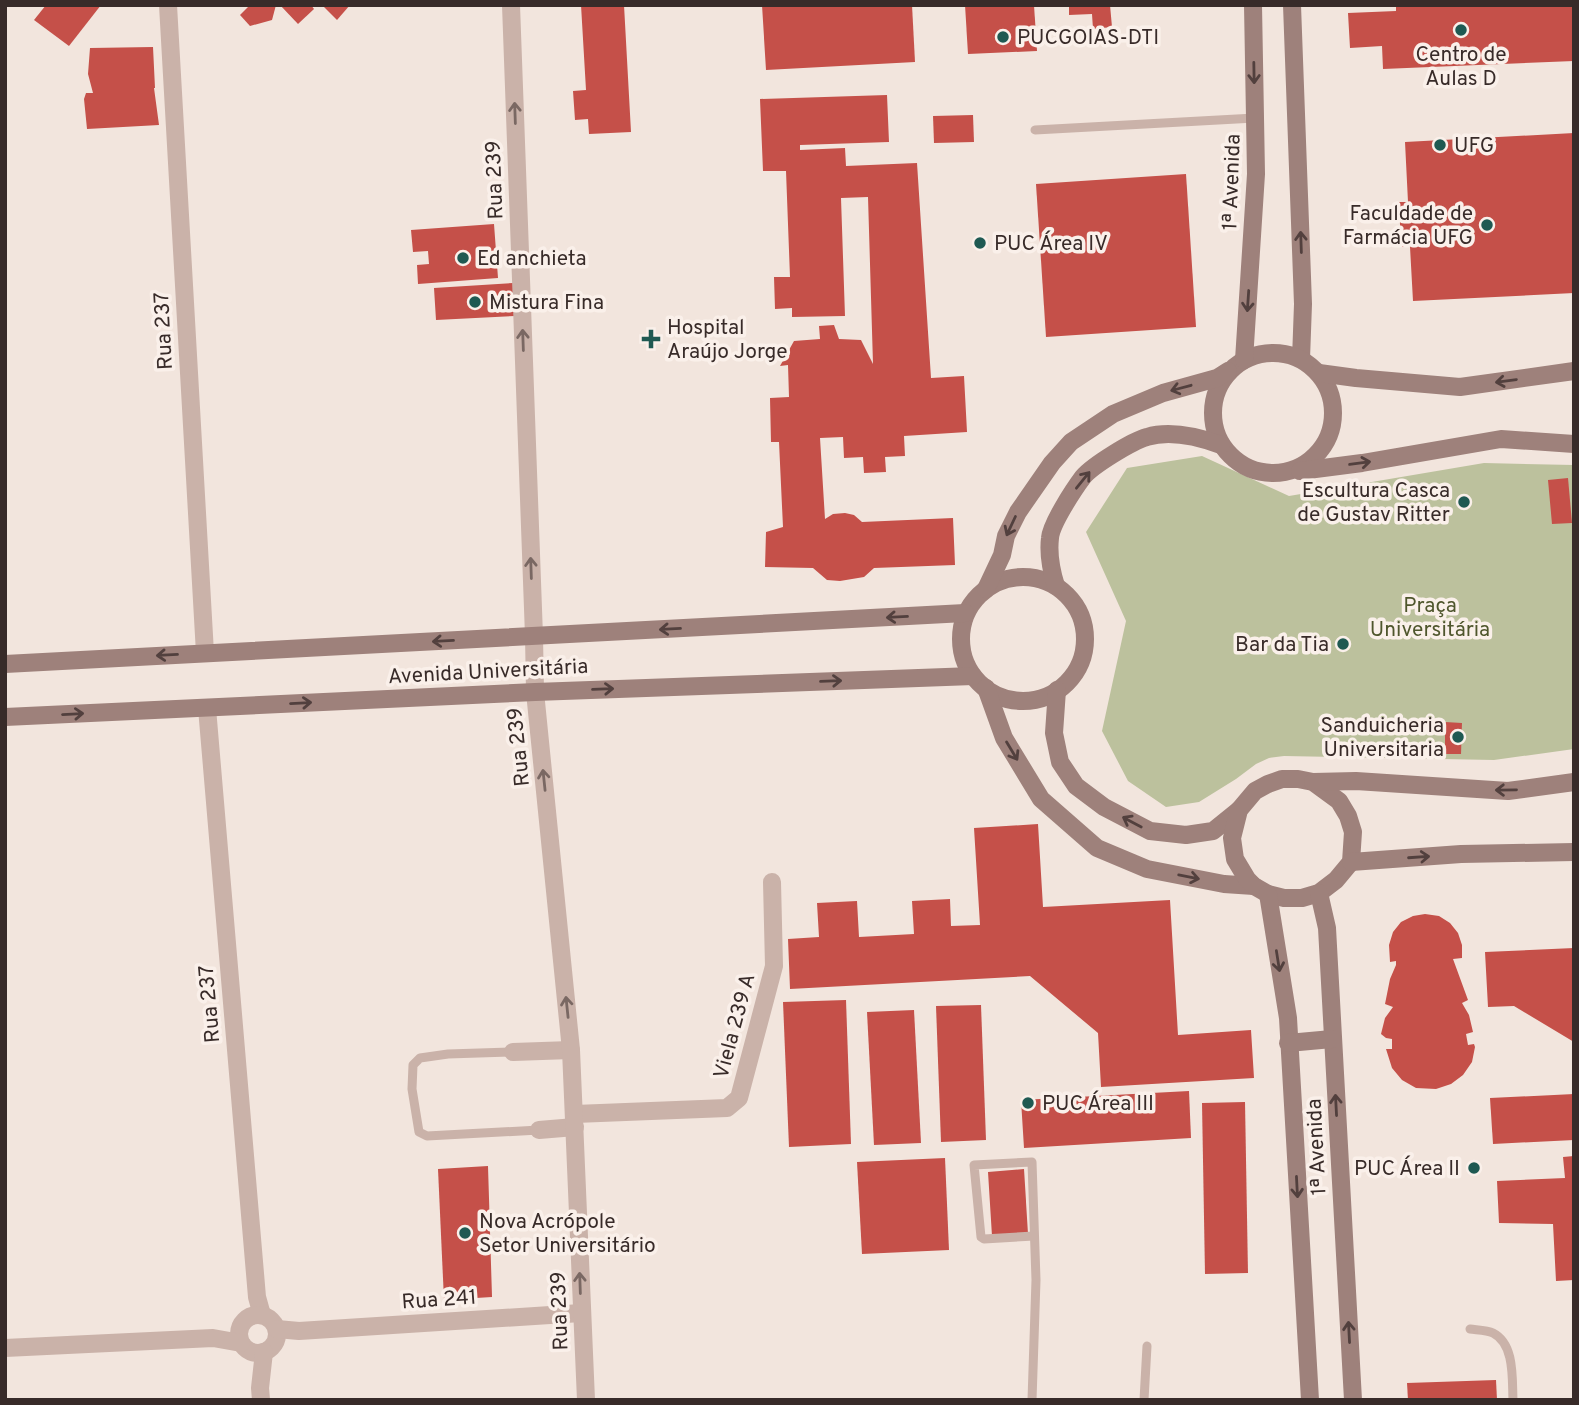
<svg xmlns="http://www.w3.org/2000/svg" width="1579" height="1405" font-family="Overpass,sans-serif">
  <rect width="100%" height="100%" fill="#f2e5dd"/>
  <polygon fill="#bcc19d" points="1202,456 1289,496 1484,463 1574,465 1574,749 1494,760 1284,756 1269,758 1256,764 1236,779 1199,802 1166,807 1128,781 1102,731 1126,621 1086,532 1127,468"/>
  <g fill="#c55049">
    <polygon points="46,5 101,5 69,46 34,20"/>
    <polygon points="250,5 276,5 272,20 250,26 240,15"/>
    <polygon points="280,5 311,5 314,9 298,24"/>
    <polygon points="322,5 350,5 337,20"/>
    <polygon points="581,5 624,5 631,132 589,134 588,119 575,120 573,91 586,90"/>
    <polygon points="762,5 912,5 915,62 766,70"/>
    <polygon points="965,5 1034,5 1037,51 968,54"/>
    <polygon points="1069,5 1110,5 1112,27 1093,29 1092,14 1069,15"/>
    <polygon points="1396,5 1574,5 1574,61 1383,69 1382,46 1350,48 1348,13 1396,11"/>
    <polygon points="153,47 155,88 154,88 159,125 87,129 84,99 86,93 93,93 88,74 90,48"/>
    <polygon points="887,95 889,142 800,145 800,150 845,148 846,166 917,163 931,378 964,376 967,432 904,436 905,456 885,457 886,472 864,473 863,457 844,458 843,437 820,438 825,519 833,514 845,513 854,515 862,522 953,518 955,565 874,568 864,577 840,581 827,580 813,568 765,567 766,532 783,527 779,442 771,442 770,398 789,397 788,365 780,366 794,341 820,339 819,326 834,325 839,339 861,340 873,364 868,197 841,198 845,316 792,317 792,308 775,309 774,277 790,277 786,171 763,171 760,99"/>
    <polygon points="973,115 974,142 934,143 933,116"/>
    <polygon points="1574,133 1574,293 1413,301 1410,247 1401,247 1399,202 1408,202 1405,142"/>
    <polygon points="1186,174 1196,327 1046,337 1036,184"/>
    <polygon points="494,224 498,278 418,284 417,265 429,264 428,251 413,252 411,230"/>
    <polygon points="513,283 515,316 436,320 434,288"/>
    <polygon points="1568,478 1572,523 1552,524 1548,480"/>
    <polygon points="1445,722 1462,723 1461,754 1445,754"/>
    <polygon points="1038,824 1043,907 1170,900 1178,1035 1251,1030 1254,1078 1101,1087 1098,1033 1030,976 790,989 788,939 819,937 817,903 857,901 859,937 914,934 912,901 950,899 951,926 980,925 974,828"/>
    <polygon points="1425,914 1439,916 1450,923 1458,933 1462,945 1462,958 1453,959 1468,1000 1462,1003 1469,1015 1473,1032 1466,1034 1468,1045 1474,1044 1475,1047 1472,1062 1463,1075 1451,1084 1436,1089 1416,1088 1402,1080 1392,1068 1386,1049 1392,1049 1392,1039 1386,1038 1381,1034 1385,1018 1393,1007 1385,1004 1390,979 1396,965 1396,961 1390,962 1389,945 1393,932 1401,922 1413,916"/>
    <polygon points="1574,948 1574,1042 1514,1006 1488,1007 1485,952"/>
    <polygon points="846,1000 851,1144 789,1147 783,1002"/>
    <polygon points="981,1005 986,1140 941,1142 936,1006"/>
    <polygon points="914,1010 921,1143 874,1145 867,1012"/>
    <polygon points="1189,1091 1191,1138 1024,1148 1021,1100"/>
    <polygon points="1574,1094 1574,1140 1493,1144 1490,1098"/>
    <polygon points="1245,1102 1248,1273 1205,1274 1202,1103"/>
    <polygon points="1574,1156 1574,1280 1556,1281 1553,1224 1499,1223 1497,1181 1565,1178 1563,1157"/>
    <polygon points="945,1158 949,1250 862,1254 857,1162"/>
    <polygon points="488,1166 492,1297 444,1300 438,1169"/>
    <polygon points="1024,1169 1028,1234 992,1236 988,1172"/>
    <polygon points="1496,1380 1497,1400 1408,1400 1407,1383"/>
  </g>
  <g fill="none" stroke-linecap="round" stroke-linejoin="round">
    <g stroke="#cab2a9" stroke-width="9">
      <polyline points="1035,130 1255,118"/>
      <polyline points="513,1052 448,1054 420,1058 413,1065 412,1089 419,1132 427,1136 539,1130"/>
      <path d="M1470,1329C1477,1330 1487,1330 1493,1333C1515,1344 1512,1379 1513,1400"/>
      <polyline points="1032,1400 1036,1280 1032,1162 974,1165 981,1237 984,1239 1034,1236"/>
      <polyline points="1144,1400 1147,1346"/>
    </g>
    <g stroke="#cab2a9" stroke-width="18">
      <polyline points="168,5 205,653"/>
      <polyline points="511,5 534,636"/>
      <polyline points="207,708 257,1297 262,1315"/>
      <polyline points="513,1052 571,1050"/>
      <polyline points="575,1114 727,1108 739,1098 774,966 772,882"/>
      <polyline points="539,1130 575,1127"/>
      <circle cx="258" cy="1334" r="19"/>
      <polyline points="277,1329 299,1331 581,1313"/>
      <polyline points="5,1348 213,1338 241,1343"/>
      <polyline points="261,1400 260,1388 264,1352"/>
    </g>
    <polyline stroke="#cab2a9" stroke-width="18" points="534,636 535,692 571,1050 586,1400"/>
    <g stroke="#9e817b" stroke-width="18">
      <polyline points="1292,5 1303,304 1301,359"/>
      <circle cx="1273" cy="413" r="60"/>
      <polyline points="1244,360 1256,174 1253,5"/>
      <polyline points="1319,373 1356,378 1460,387 1574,371"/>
      <polyline points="1300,471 1362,463 1501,439 1574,444"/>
      <circle cx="1023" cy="639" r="62"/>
      <path d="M1056,586C1051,570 1048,555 1050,538C1051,524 1074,489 1083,477C1092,466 1132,441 1147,437C1170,430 1199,437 1221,445"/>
      <polyline points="986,589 1002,555 1006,536 1018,512 1052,463 1071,442 1113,414 1163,393 1217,378 1228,371"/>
      <polyline points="5,664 965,613"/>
      <polyline points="986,688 1004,738 1041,799 1097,848 1147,869 1224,884 1254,886"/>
      <polyline points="1057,690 1054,733 1060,762 1076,786 1104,807 1150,831 1186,835 1213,831 1239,810"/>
      <polyline points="5,717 535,692 973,676"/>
      <polygon points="1282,779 1298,779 1313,782 1339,801 1348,816 1353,832 1351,862 1336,880 1319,893 1302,898 1284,898 1268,894 1254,886 1247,879 1235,859 1232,838 1239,810 1255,791 1268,784"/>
      <polyline points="1313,782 1356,781 1508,791 1574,782"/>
      <polyline points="1351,862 1461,854 1574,852"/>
      <polyline points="1319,893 1327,928 1353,1400"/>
      <polyline points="1268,894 1288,1018 1310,1400"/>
      <polyline points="1288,1043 1332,1039"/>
    </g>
  </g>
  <defs><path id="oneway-shaft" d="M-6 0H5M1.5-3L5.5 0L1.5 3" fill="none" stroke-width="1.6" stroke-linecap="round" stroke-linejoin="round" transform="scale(1.75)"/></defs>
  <g stroke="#52403e">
    <use href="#oneway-shaft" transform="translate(1254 73) rotate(89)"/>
    <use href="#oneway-shaft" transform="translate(1301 242) rotate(-92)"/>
    <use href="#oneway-shaft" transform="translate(1248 301) rotate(94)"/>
    <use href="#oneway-shaft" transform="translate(1506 381) rotate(172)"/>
    <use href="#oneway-shaft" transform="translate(1181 388) rotate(165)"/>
    <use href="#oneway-shaft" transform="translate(1360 463) rotate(-8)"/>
    <use href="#oneway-shaft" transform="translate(1083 480) rotate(-51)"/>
    <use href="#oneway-shaft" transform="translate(1011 526) rotate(115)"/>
    <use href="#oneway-shaft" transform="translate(897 617) rotate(177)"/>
    <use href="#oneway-shaft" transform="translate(670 629) rotate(177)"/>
    <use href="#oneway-shaft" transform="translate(443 641) rotate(177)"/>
    <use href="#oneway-shaft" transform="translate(167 655) rotate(177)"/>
    <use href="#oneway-shaft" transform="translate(831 681) rotate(-2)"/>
    <use href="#oneway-shaft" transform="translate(603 689) rotate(-2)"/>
    <use href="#oneway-shaft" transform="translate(301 703) rotate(-3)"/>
    <use href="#oneway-shaft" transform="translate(73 714) rotate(-3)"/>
    <use href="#oneway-shaft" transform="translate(1012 751) rotate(59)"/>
    <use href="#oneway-shaft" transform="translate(1506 790) rotate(179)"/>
    <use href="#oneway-shaft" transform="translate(1132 822) rotate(-152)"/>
    <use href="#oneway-shaft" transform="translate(1419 857) rotate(-4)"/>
    <use href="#oneway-shaft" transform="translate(1189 877) rotate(11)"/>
    <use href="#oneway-shaft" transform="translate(1278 961) rotate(81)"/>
    <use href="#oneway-shaft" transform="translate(1336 1105) rotate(-93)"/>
    <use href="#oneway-shaft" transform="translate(1297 1187) rotate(87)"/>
    <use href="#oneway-shaft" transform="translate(1349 1332) rotate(-93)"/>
  </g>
  <g stroke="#7a6863">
    <use href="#oneway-shaft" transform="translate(515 113) rotate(-92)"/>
    <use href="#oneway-shaft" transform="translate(523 340) rotate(-92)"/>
    <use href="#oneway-shaft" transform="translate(531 568) rotate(-92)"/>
    <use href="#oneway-shaft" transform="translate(544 780) rotate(-96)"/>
    <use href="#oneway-shaft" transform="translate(567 1007) rotate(-96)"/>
    <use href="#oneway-shaft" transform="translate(580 1283) rotate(-92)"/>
  </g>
  <g fill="#1f5952" stroke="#faf0ea" stroke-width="2.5">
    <circle cx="1461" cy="30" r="7"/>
    <circle cx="1003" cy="37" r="7"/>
    <circle cx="1440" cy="145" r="7"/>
    <circle cx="1487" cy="225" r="7"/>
    <circle cx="980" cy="243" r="7"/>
    <circle cx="463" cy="258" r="7"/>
    <circle cx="475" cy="302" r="7"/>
    <path d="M647.5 328.5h7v7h7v7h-7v7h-7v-7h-7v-7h7z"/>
    <circle cx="1464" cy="502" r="7"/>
    <circle cx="1343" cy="644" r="7"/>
    <circle cx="1458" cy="737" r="7"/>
    <circle cx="1028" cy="1103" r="7"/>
    <circle cx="1474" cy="1168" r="7"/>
    <circle cx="465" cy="1233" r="7"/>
  </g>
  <g text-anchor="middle" stroke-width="7" stroke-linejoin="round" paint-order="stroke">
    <g font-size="21" fill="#382b29" stroke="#faf0ea" text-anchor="start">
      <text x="1017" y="44">PUCGOIAS-DTI</text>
      <text x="1461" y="61" text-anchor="middle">Centro de<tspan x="1461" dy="24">Aulas D</tspan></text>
      <text x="1454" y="152">UFG</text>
      <text x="1473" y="220" text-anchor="end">Faculdade de<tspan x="1473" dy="24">Farmácia UFG</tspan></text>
      <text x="994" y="250">PUC Área IV</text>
      <text x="477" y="265">Ed anchieta</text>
      <text x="489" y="309">Mistura Fina</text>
      <text x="667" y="334">Hospital<tspan x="667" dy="24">Araújo Jorge</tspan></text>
      <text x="1450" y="497" text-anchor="end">Escultura Casca<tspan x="1450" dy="24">de Gustav Ritter</tspan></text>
      <text x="1329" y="651" text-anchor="end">Bar da Tia</text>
      <text x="1444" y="732" text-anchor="end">Sanduicheria<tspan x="1444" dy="24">Universitaria</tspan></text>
      <text x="1042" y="1110">PUC Área III</text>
      <text x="1460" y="1175" text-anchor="end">PUC Área II</text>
      <text x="479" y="1228">Nova Acrópole<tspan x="479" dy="24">Setor Universitário</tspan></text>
    </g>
    <g font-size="21" fill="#382b29" stroke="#faf0ea">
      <text transform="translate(494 180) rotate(-92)" y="7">Rua 239</text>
      <text transform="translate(1231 182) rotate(-88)" y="7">1ª Avenida</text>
      <text transform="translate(163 331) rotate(-93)" y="7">Rua 237</text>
      <text transform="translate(488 671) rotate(-3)" y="7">Avenida Universitária</text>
      <text transform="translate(518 747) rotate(-96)" y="7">Rua 239</text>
      <text transform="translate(209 1004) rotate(-95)" y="7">Rua 237</text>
      <text transform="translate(734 1026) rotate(-75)" y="7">Viela 239 A</text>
      <text transform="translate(1316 1147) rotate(-93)" y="7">1ª Avenida</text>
      <text transform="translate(439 1299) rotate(-4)" y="7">Rua 241</text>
      <text transform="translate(559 1311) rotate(-92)" y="7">Rua 239</text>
    </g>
    <g font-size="21" fill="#4f562d" stroke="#faf0ea">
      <text x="1430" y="612">Praça<tspan x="1430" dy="24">Universitária</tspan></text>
    </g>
  </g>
  <rect width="1579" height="1405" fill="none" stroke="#382b29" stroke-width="14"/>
</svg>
